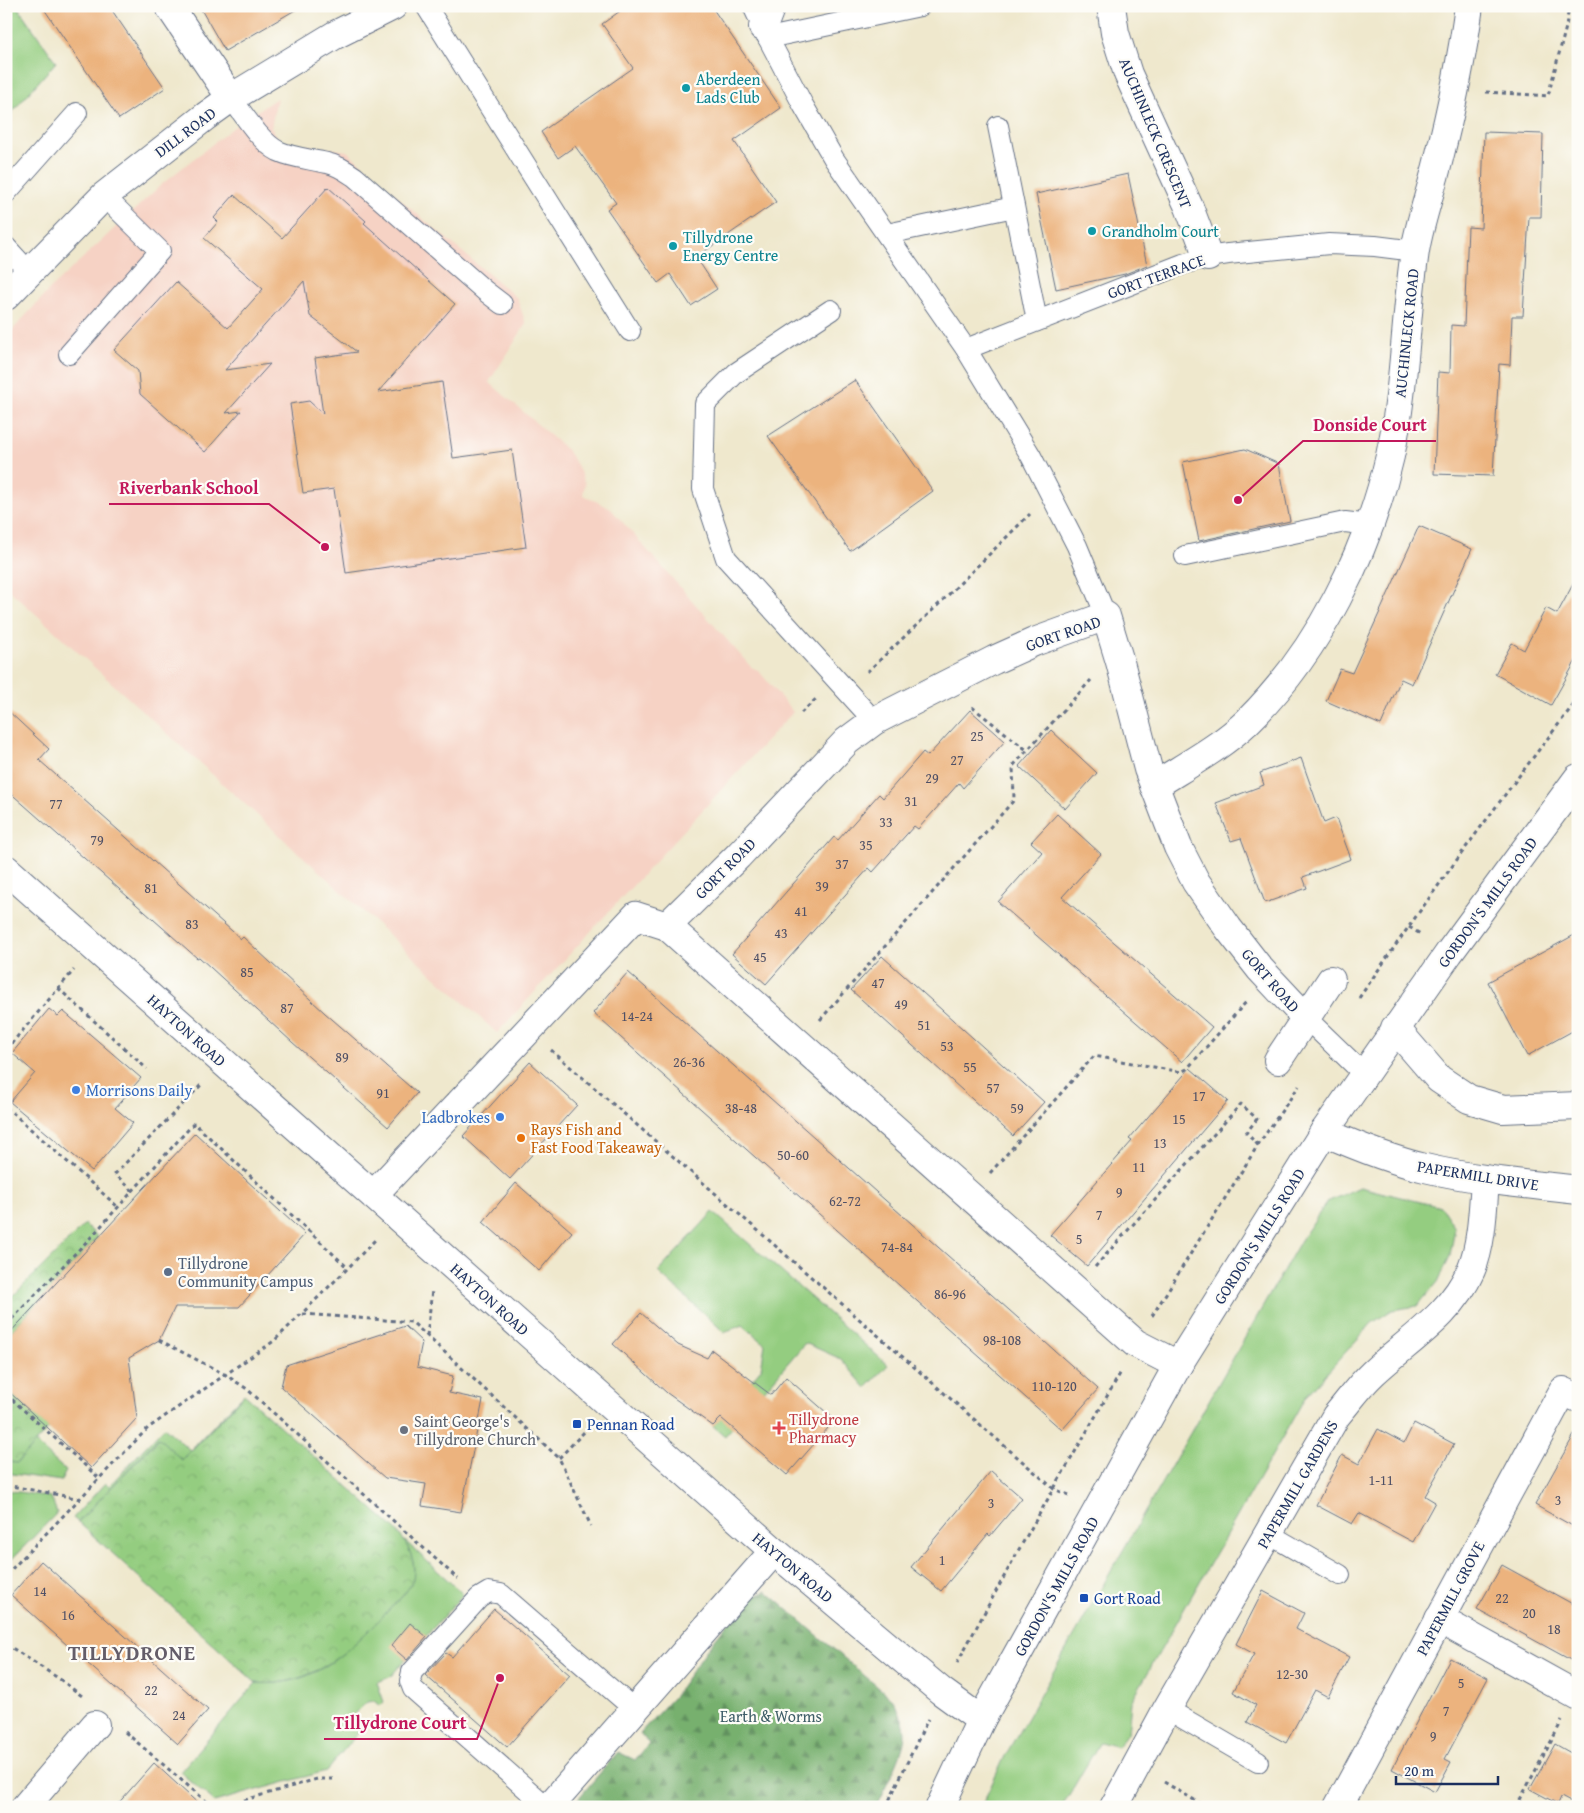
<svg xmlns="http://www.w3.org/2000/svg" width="1584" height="1813" font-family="'Gentium Book Plus',serif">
  <defs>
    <pattern id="forest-firs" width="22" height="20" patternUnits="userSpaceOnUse" patternTransform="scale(1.25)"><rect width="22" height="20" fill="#77b06e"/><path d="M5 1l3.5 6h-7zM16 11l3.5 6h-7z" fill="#61905e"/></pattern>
    <pattern id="park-crowns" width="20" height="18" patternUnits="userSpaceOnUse" patternTransform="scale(1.25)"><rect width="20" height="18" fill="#94cd80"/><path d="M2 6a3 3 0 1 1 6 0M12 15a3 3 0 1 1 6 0" fill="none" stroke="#7fb071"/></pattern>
  </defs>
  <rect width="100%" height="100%" fill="#fdfcf7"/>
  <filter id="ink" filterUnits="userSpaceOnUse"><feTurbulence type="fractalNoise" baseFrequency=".02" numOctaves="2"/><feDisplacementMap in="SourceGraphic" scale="10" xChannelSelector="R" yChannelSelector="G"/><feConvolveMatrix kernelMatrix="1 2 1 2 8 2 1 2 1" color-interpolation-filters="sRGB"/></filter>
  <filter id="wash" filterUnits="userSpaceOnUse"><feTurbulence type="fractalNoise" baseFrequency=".0096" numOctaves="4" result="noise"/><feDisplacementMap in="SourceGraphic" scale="20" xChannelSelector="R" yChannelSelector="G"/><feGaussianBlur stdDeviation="1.12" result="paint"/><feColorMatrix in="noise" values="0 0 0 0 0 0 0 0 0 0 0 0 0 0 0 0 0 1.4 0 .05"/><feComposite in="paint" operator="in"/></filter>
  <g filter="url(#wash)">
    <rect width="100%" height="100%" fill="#efe8cd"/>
    <polygon fill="#f6d2c4" points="277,98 271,128 281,142 347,151 410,208 517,298 526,324 489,382 567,450 577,465 585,483 583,495 610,508 751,667 758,670 793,712 497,1033 6,587 6,337 53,286 162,184 239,123"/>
    <g fill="#94cd80" stroke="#587e6f">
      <polygon points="6,6 17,6 56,62 6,119"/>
      <polygon points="1360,1187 1441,1207 1455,1228 1450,1256 1438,1282 1417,1306 1392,1310 1372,1323 1306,1396 1131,1702 1128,1733 1118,1747 1100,1742 1062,1807 981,1807 1005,1756 1301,1240 1327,1202"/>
      <polygon points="713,1212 888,1365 866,1388 841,1359 805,1343 725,1436 713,1426 761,1369 765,1344 743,1325 724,1332 658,1272"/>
      <polygon points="244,1394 231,1409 181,1460 158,1438 78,1522 73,1518 105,1483 109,1486 164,1427 190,1450"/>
      <polygon points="6,1416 66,1471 61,1481 6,1473"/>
      <polygon points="6,1490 51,1497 57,1513 6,1565"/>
      <path d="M404,1540L463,1594L390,1677L377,1682L384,1702L380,1706L374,1701L367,1702L353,1716L350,1721L359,1732L326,1771L214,1802L180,1772L256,1683C311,1688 344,1655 380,1618C391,1607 407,1595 412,1580C417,1567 410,1551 404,1540Z"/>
    </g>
    <path fill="url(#forest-firs)" stroke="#497066" d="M766,1591L893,1700C898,1711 905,1721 905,1733C906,1751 884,1789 876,1807H571L618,1752L635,1760L649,1744L640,1733L674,1696L710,1645L746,1601Z"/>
    <g fill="url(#park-crowns)" stroke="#587e6f">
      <polygon points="85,1224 98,1237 6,1337 6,1303"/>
      <polygon points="6,1389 49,1428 17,1463 6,1461"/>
      <path d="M244,1394L396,1530C407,1543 417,1561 413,1579C409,1592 394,1604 385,1614C349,1651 311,1688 256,1683L78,1522L159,1438L182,1460L231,1409Z"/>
    </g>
    <g id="blocks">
      <g fill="#ecb37e">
        <polygon points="42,6 109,6 165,88 119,119"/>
        <polygon points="199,6 302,6 225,51"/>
        <polygon points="627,6 711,6 781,108 734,141 776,202 696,257 717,289 691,306 670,274 658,283 607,209 616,203 575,146 558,158 541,132 633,68 602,24"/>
        <polygon points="1484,132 1543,134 1541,217 1529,217 1523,316 1512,316 1510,365 1499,364 1493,476 1434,474 1438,372 1450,373 1451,325 1464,326 1468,227 1481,228"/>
        <polygon points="1128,174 1147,265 1125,274 1056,289 1036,194"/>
        <polygon points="328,187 366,221 364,223 455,304 378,392 442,382 453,458 512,450 526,547 346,573 334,489 303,493 290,404 309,401 323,414 315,358 357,352 310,316 304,281 225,370 270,364 226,413 241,411 205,452 140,394 138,371 114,350 176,282 228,328 263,289 204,238 218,222 214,218 234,195 282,238"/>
        <polygon points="855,380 933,491 850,551 768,436"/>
        <polygon points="1245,449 1279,464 1290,521 1199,541 1183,462"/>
        <polygon points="1419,526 1472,549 1412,684 1401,679 1381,725 1326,701 1340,669 1352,673"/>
        <polygon points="1578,575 1578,657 1551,705 1495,674 1512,643 1524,650 1546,608 1557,614"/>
        <polygon points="6,709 49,749 39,760 241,939 243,937 325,1013 417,1093 388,1127 292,1042 199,957 197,958 6,789"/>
        <polygon points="970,710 1005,741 963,788 959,783 918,829 914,826 873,872 869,868 766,984 732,954 834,837 838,840 879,794 883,798 923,752 928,756"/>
        <polygon points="1051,730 1097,773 1065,809 1019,766"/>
        <polygon points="1301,758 1324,823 1336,818 1351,859 1303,877 1307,888 1265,903 1241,838 1231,841 1216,803 1264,785 1260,773"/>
        <polygon points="1057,814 1101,854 1062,897 1212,1027 1182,1062 998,902 1042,852 1031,842"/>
        <polygon points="1578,933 1578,1028 1527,1056 1488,982"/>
        <polygon points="882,956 1044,1102 1013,1136 851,990"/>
        <polygon points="628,972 1098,1389 1062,1430 593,1013"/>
        <polygon points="49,1009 58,1016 63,1011 141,1078 115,1108 133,1123 92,1171 10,1102 35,1073 12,1053"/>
        <polygon points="530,1062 577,1105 510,1179 463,1136"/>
        <polygon points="1190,1068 1228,1101 1087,1266 1050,1235 1132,1141 1129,1139"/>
        <polygon points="195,1133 305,1234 239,1307 175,1307 159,1340 129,1358 137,1418 91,1468 6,1389 6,1337"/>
        <polygon points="516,1183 572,1232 539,1271 483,1222"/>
        <polygon points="641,1313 678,1345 707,1358 712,1350 771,1395 786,1377 835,1420 787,1475 721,1418 713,1426 667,1393 613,1344"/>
        <polygon points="405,1326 422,1342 417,1367 453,1376 449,1393 483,1400 461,1512 422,1506 426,1484 385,1478 281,1387 286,1365"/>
        <polygon points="1414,1423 1454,1444 1425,1496 1435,1502 1413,1542 1359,1513 1352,1524 1316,1505 1342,1455 1359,1464 1378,1429 1404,1443"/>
        <polygon points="1578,1428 1578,1529 1535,1505"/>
        <polygon points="991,1471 1022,1498 990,1536 988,1534 941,1591 911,1567"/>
        <polygon points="41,1561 208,1710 178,1744 11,1595"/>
        <polygon points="1502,1565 1578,1607 1578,1664 1477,1609"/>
        <polygon points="1263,1591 1304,1613 1296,1629 1349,1657 1328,1697 1315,1690 1286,1743 1247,1722 1256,1705 1233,1692 1254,1654 1236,1644"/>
        <polygon points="494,1609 570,1675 507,1747 425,1675 446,1653 452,1657"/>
        <polygon points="410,1623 427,1637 407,1660 391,1646"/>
        <polygon points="1450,1658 1488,1678 1445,1759 1451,1762 1435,1792 1392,1769"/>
        <polygon points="1555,1744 1578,1757 1578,1806 1561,1797 1558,1804 1530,1789"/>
        <polygon points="154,1763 202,1807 115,1807"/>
      </g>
    </g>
  </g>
  <g filter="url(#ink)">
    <use href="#blocks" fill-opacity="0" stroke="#657085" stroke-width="1"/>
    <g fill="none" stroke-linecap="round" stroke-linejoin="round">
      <g stroke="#657085" stroke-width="22">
        <g id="lane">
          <polyline points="426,6 630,331"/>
          <polyline points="753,6 768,38 803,105 834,159 966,349 1031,456 1077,546 1106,616"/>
          <polyline points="768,38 920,6"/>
          <path d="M231,98C243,113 260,142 278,151C293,158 310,159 327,163C338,165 346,171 355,177L485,291L502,304"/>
          <polyline points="998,126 1037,321"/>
          <polyline points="6,193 77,113"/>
          <polyline points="887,234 1014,207"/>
          <polyline points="6,247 29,272"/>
          <polyline points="831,310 736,373 705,404 703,489 726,558 874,721"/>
          <polyline points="966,349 1183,264 1208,257 1228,254 1329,244 1375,246 1415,251"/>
          <polyline points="69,354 160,251 104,196"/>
          <polyline points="1185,556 1345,522 1370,525"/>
          <polyline points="1306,1018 1365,1075"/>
          <polyline points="1267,1533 1340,1575"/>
          <polyline points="1167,1709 1258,1762"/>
          <polyline points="547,1807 413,1689 410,1681 412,1672 479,1598 489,1592 501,1594 634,1709"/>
        </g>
      </g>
      <g stroke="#657085" stroke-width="30">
        <g id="street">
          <polyline points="169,6 231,98"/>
          <polyline points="1111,6 1115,33 1128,74 1189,207 1208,257"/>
          <polyline points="763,27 771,6"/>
          <polyline points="6,296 104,196 206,116 231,98 335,35 393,6"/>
          <path d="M1154,786C1185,766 1221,747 1248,721C1318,652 1368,552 1390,456C1405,389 1405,319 1415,251C1420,221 1431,191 1438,162C1451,111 1462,58 1469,6"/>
          <polyline points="667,926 738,856 847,741 874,721 994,660 1034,642 1106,616 1120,662 1148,769 1178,847 1196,882 1228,928 1260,969 1306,1018"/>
          <polyline points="1395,1028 1439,1079 1469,1099 1503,1109 1578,1106"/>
          <polyline points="1278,1060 1331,980"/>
          <path d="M1324,1132C1356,1146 1390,1160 1425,1168C1475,1180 1527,1184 1578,1190"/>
          <polyline points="374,1194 636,916 667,926 1135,1343 1178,1365"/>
          <polyline points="1439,1619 1578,1696"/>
          <polyline points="25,1807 95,1725"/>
          <polyline points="549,1807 774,1551"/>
          <path d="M1114,1807L1167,1709L1336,1416C1348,1402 1359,1386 1373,1373C1408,1340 1451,1316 1471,1270C1482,1245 1483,1207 1485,1180"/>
          <polyline points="1338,1807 1563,1391 1578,1398"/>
        </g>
      </g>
      <g stroke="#657085" stroke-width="30">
        <g id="secondary">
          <polyline points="6,869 774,1551 941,1691 981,1720"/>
          <polyline points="940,1807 981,1720 1178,1365 1324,1132 1449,953 1578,778"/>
        </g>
      </g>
      <g stroke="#657085" stroke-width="3" stroke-dasharray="4 4" stroke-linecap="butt">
        <polyline points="1486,92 1548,96 1566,27 1569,6"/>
        <polyline points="867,672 939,604 1030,514"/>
        <polyline points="972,707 1028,751"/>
        <polyline points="801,713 817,698"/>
        <polyline points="1409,927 1422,935"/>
        <polyline points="58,988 147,1069"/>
        <path d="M1359,998C1429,896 1502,797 1578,699"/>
        <polyline points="820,1020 1014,800 1013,766 1091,680"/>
        <polyline points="6,1050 74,970"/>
        <polyline points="551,1050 1054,1489 1069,1495"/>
        <polyline points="6,1107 118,1207"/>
        <polyline points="990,1173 1094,1056 1181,1072 1187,1069 1247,1001"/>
        <polyline points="133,1191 115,1174 202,1084"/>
        <polyline points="1095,1267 1241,1104 1257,1119 1246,1133 1258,1145"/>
        <polyline points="303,1314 412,1322 559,1458 591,1526"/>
        <polyline points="1152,1316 1258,1145 1299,1086"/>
        <polyline points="6,1325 93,1235 194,1123 348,1268"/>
        <polyline points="427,1336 432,1290"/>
        <polyline points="159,1340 226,1375 247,1389 458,1579"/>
        <polyline points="6,1394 100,1479"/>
        <polyline points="559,1458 588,1428"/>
        <polyline points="6,1485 81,1499"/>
        <polyline points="6,1575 148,1428 274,1341 348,1268 376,1239"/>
        <polyline points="6,1644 61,1680 82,1696"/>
        <polyline points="957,1663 1018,1551 1121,1372"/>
        <polyline points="125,1732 213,1807"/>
        <polyline points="1164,1782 1206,1807"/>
        <polyline points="221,1807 317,1779 337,1779"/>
        <polyline points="886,1807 928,1719"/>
        <polyline points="1516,1807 1562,1721"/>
      </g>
      <use href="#lane" stroke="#fff" stroke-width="20"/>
      <use href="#street" stroke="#fff" stroke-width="28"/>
      <use href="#secondary" stroke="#fff" stroke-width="28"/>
    </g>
  </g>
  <g fill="#0f9aa8" stroke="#fdfcf7" stroke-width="2">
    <circle cx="686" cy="88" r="5"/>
    <circle cx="1092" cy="231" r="5"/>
    <circle cx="673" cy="246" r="5"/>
  </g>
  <g fill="#3f7fe0" stroke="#fdfcf7" stroke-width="2">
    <circle cx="76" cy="1090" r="5"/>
    <circle cx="500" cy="1117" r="5"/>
  </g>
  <circle fill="#e8710a" stroke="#fdfcf7" stroke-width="2" cx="521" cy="1138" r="5"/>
  <circle fill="#5c6f8a" stroke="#fdfcf7" stroke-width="2" cx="168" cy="1272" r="5"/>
  <g fill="#1a4fb4" stroke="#fdfcf7" stroke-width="2">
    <rect x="572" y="1419" width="10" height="10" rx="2.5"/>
    <rect x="1079" y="1593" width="10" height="10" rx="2.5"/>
  </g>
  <path fill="#e0444e" stroke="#fdfcf7" stroke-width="2" d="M776.5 1420.5h5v5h5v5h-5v5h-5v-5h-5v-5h5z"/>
  <circle fill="#6b7280" stroke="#fdfcf7" stroke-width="2" cx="404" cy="1430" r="5"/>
  <g text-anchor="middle" stroke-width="4.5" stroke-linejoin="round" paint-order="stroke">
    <g font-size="14" fill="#4f5066">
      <text x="977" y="741">25</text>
      <text x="957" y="765">27</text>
      <text x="932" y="783">29</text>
      <text x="911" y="806">31</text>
      <text x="56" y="809">77</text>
      <text x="886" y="827">33</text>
      <text x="97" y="845">79</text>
      <text x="866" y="850">35</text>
      <text x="842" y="869">37</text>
      <text x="822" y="891">39</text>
      <text x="151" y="893">81</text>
      <text x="801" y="916">41</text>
      <text x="192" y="929">83</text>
      <text x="781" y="938">43</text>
      <text x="760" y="962">45</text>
      <text x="247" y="977">85</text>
      <text x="878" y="988">47</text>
      <text x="901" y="1009">49</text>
      <text x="287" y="1013">87</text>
      <text x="637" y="1021">14-24</text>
      <text x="924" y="1030">51</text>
      <text x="947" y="1051">53</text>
      <text x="342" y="1062">89</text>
      <text x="689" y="1067">26-36</text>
      <text x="970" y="1072">55</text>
      <text x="993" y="1093">57</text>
      <text x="383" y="1098">91</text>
      <text x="1199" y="1101">17</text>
      <text x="741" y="1113">38-48</text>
      <text x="1017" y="1113">59</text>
      <text x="1179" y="1124">15</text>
      <text x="1160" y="1148">13</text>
      <text x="793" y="1160">50-60</text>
      <text x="1139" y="1172">11</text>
      <text x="1119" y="1197">9</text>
      <text x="845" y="1206">62-72</text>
      <text x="1099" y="1220">7</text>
      <text x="1079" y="1244">5</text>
      <text x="897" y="1252">74-84</text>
      <text x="950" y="1299">86-96</text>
      <text x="1002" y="1345">98-108</text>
      <text x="1054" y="1391">110-120</text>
      <text x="1381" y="1485">1-11</text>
      <text x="1558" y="1505">3</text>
      <text x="991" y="1508">3</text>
      <text x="942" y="1565">1</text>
      <text x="40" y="1596">14</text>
      <text x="1502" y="1603">22</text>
      <text x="1529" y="1618">20</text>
      <text x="68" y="1620">16</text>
      <text x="1554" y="1634">18</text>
      <text x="1292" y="1679">12-30</text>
      <text x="1461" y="1688">5</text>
      <text x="151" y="1695">22</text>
      <text x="1446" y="1716">7</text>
      <text x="179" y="1720">24</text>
      <text x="1433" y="1741">9</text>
    </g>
    <g font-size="16" fill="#0d838f" stroke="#fdfcf7" text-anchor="start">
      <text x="696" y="85">Aberdeen<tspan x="696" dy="18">Lads Club</tspan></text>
      <text x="1102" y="237">Grandholm Court</text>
      <text x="683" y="243">Tillydrone<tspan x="683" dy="18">Energy Centre</tspan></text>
    </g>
    <g font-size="16" fill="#1b2f5e" stroke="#fdfcf7">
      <text transform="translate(185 132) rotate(-37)" y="6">DILL ROAD</text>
      <text transform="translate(1156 133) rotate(67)" y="6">AUCHINLECK CRESCENT</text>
      <text transform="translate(1156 276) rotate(-20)" y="6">GORT TERRACE</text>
      <text transform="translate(1406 333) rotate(-84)" y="6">AUCHINLECK ROAD</text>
      <text transform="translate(1063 633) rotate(-19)" y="6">GORT ROAD</text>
      <text transform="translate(725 868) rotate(-45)" y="6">GORT ROAD</text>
      <text transform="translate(1487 902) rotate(-54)" y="6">GORDON'S MILLS ROAD</text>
      <text transform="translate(1271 980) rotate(49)" y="6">GORT ROAD</text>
      <text transform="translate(187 1030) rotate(42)" y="6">HAYTON ROAD</text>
      <text transform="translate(1478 1175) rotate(9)" y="6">PAPERMILL DRIVE</text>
      <text transform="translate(1259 1236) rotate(-58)" y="6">GORDON'S MILLS ROAD</text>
      <text transform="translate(490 1299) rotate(42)" y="6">HAYTON ROAD</text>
      <text transform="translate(1297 1484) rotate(-60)" y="6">PAPERMILL GARDENS</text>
      <text transform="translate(793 1567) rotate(40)" y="6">HAYTON ROAD</text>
      <text transform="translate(1056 1586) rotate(-61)" y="6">GORDON'S MILLS ROAD</text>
      <text transform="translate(1450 1598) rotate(-62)" y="6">PAPERMILL GROVE</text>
    </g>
    <g font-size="16" fill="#366cbe" stroke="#fdfcf7" text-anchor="start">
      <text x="86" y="1096">Morrisons Daily</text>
      <text x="490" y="1123" text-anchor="end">Ladbrokes</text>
    </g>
    <g font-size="16" fill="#c56008" stroke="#fdfcf7" text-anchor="start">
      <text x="531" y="1135">Rays Fish and<tspan x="531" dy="18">Fast Food Takeaway</tspan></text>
    </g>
    <g font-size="16" fill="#4e5e75" stroke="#fdfcf7" text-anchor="start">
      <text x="178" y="1269">Tillydrone<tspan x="178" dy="18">Community Campus</tspan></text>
    </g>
    <g font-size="16" fill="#be3a42" stroke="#fdfcf7" text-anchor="start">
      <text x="789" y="1425">Tillydrone<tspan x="789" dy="18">Pharmacy</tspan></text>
    </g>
    <g font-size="16" fill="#5b616d" stroke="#fdfcf7" text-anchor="start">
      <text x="414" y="1427">Saint George's<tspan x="414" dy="18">Tillydrone Church</tspan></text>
    </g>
    <g font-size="16" fill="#164399" stroke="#fdfcf7" text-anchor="start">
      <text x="587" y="1430">Pennan Road</text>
      <text x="1094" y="1604">Gort Road</text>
    </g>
    <g font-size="16" fill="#3f5e68" stroke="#fdfcf7">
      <text x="771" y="1722">Earth &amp; Worms</text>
    </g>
    <g font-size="21" font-weight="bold" letter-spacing="1" fill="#645d69" stroke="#fdfcf7">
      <text x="132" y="1660">TILLYDRONE</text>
    </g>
  </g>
  <path fill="none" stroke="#c2185b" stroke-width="2" d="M1238 500L1303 441H1436M325 547L269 504H109M500 1678L477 1739H324"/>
  <g fill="#c2185b" stroke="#fdfcf7" stroke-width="2">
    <circle cx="1238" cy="500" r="5"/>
    <circle cx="325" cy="547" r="5"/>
    <circle cx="500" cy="1678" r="5"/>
  </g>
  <g font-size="18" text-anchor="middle" font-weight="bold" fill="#c2185b" stroke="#fdfcf7" stroke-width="4.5" stroke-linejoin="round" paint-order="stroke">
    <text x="1370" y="431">Donside Court</text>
    <text x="189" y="494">Riverbank School</text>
    <text x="400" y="1729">Tillydrone Court</text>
  </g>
  <rect width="1584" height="1813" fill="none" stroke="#fdfcf7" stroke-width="25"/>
  <path d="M1396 1776v8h102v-8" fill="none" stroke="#1b2f5e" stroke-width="2.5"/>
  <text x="1404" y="1776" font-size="15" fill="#1b2f5e" stroke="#fdfcf7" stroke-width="4" paint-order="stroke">20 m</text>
</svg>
